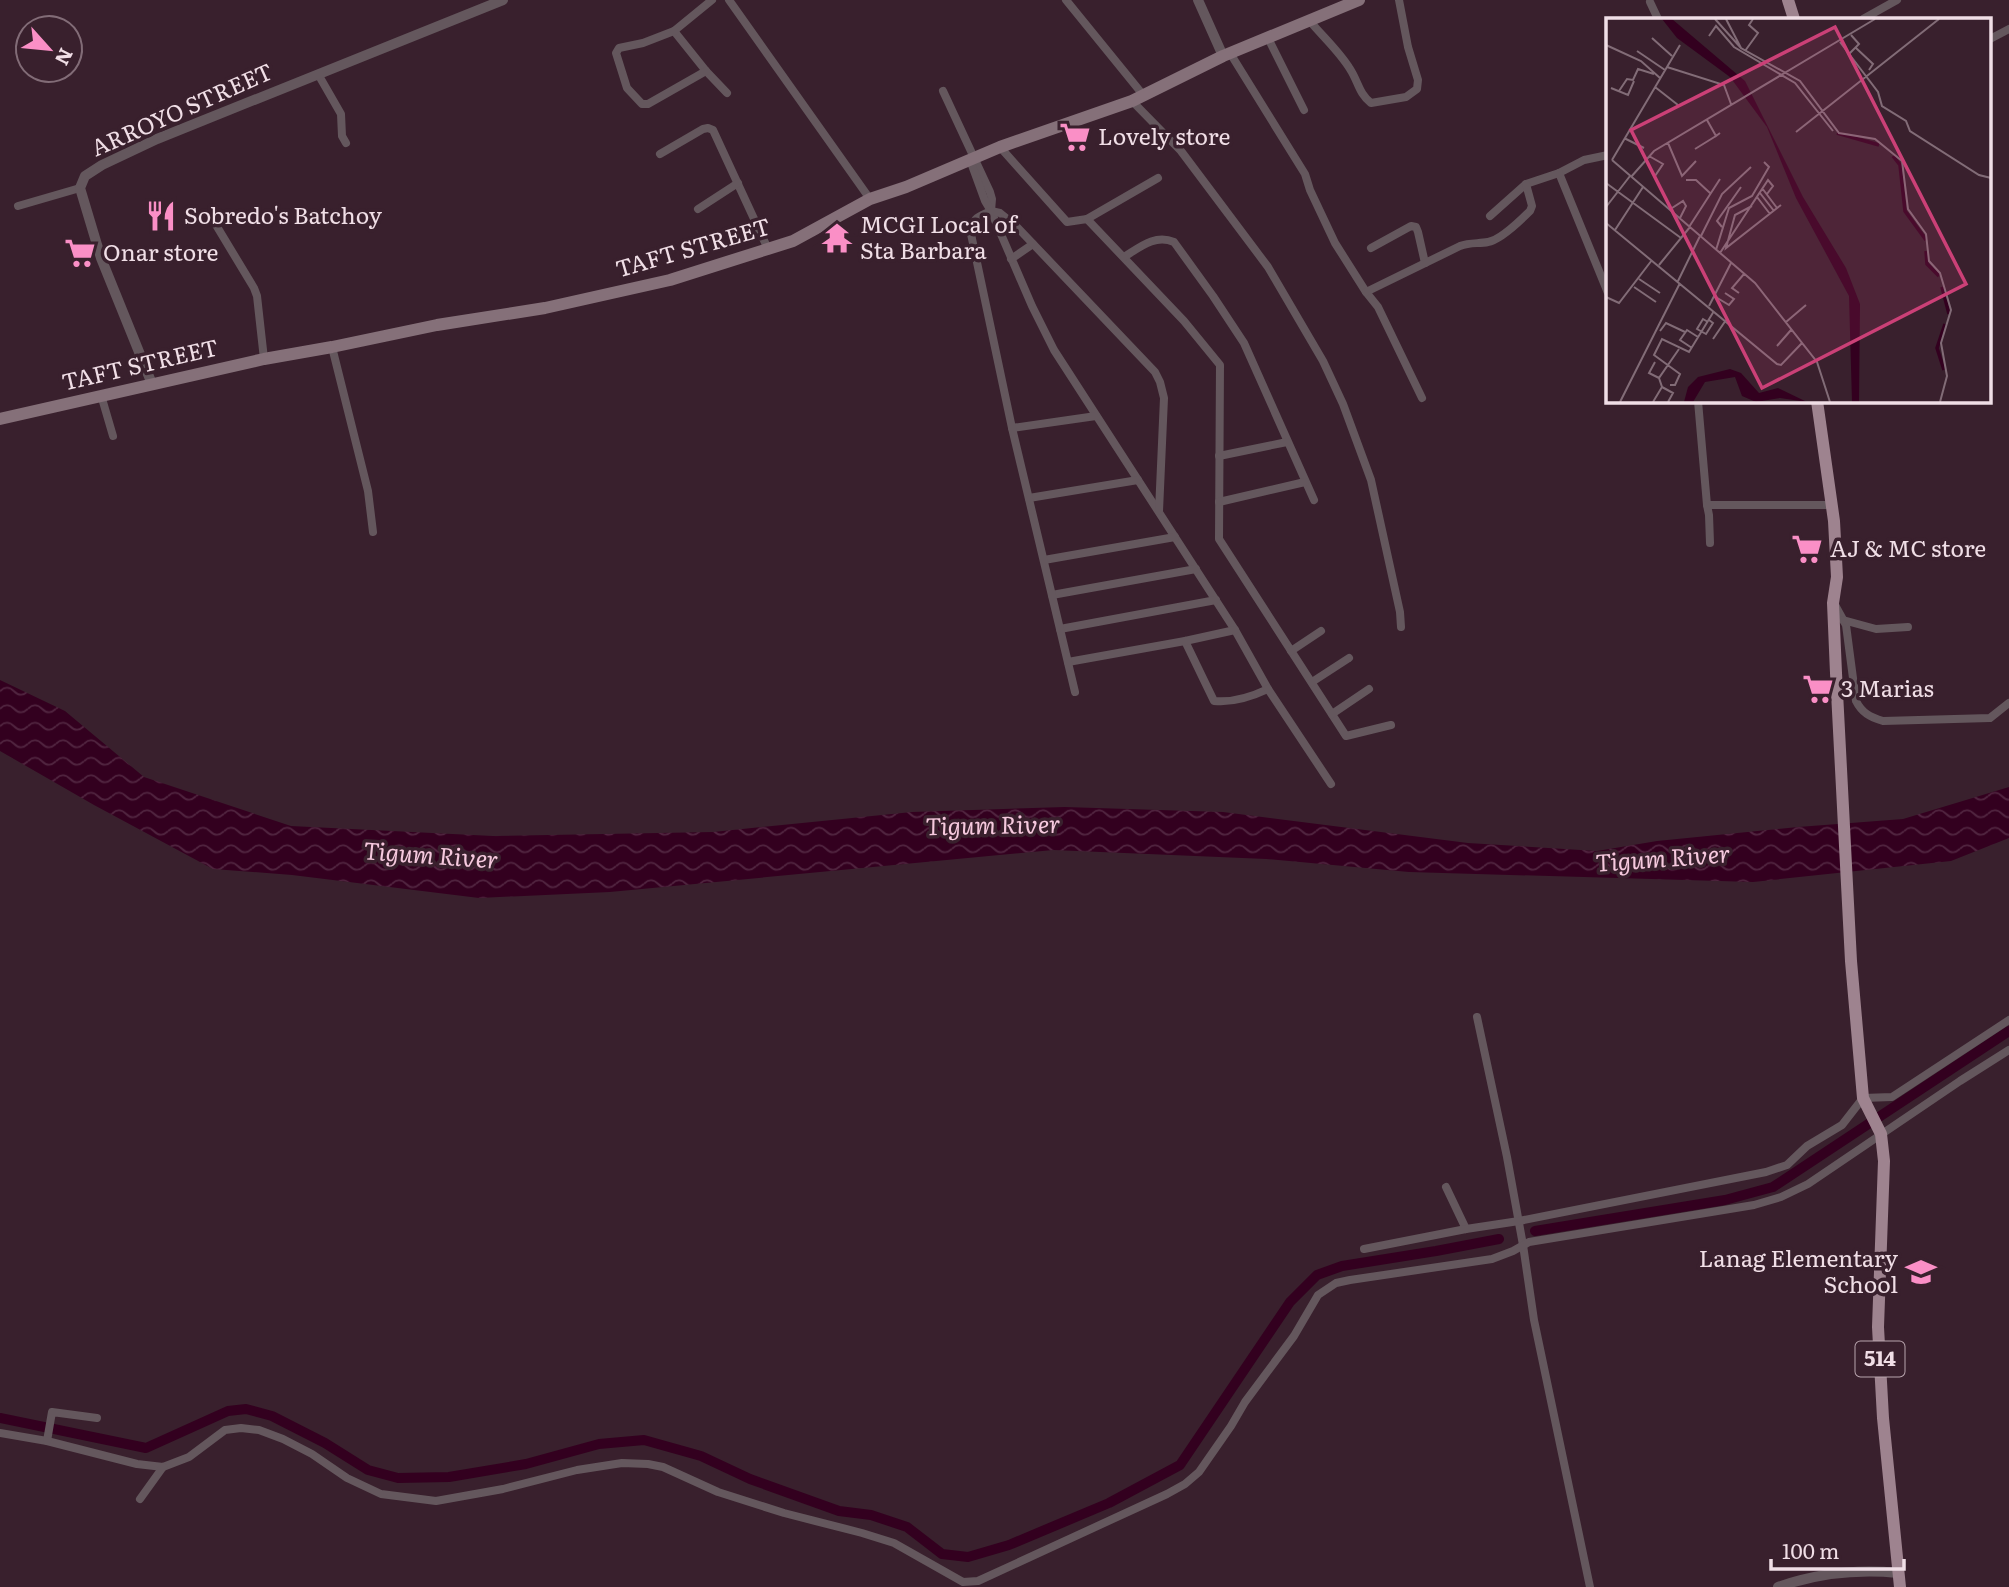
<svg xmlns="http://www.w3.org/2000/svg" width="2009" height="1587" font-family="Literata,serif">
  <defs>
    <pattern id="water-waves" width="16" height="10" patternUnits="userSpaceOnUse" patternTransform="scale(1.75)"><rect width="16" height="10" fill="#33001f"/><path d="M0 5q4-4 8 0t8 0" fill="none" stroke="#512540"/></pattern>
  </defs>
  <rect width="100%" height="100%" fill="#39202d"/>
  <polygon fill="url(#water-waves)" points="0,680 65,711 144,777 291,826 493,836 713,832 912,812 1065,807 1223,812 1468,843 1597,851 1657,841 1798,827 1903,819 2009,787 2009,838 1951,861 1753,882 1409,872 1266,859 1053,850 610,892 479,898 292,875 213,869 94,805 0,751"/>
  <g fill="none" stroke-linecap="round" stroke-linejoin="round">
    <g stroke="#33001f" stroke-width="10">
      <polyline points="1535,1231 1725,1200 1773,1187 2009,1031"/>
      <polyline points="0,1418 146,1448 228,1411 246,1409 272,1416 325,1443 368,1470 398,1478 449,1477 526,1464 599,1444 644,1440 701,1456 750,1479 839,1511 871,1515 907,1527 942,1554 968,1557 1009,1545 1109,1503 1180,1465 1290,1302 1317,1275 1342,1266 1436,1251 1499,1239"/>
    </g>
    <g stroke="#64575d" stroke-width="8">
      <polyline points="729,0 870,199"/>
      <polyline points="1066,0 1144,96"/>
      <polyline points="1650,2 1658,19"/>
      <polyline points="1863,19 1897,0"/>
      <path d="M1309,20C1322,36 1339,51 1350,69C1358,81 1359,94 1371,103L1406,97L1417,89L1418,80L1408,47L1399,0"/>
      <polyline points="674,31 706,71 727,93"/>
      <polyline points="1268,38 1304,110"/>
      <polyline points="1990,39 2009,29"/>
      <polyline points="1230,53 1305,174 1310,190 1335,243 1366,292 1378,307 1422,398"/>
      <polyline points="706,71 648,104 642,104 627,88 616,53 619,48 643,43 674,31 712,0"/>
      <polyline points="318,74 341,114 342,136 346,143"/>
      <polyline points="943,91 990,192 992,199 991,211"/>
      <polyline points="1132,101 1181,151 1268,267 1323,361 1343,404 1371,480 1400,612 1401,627"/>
      <polyline points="1000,147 1067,222 1087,219 1184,321 1220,365 1219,539 1346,736 1391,725"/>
      <polyline points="660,154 703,129 708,128 713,130 768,249"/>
      <polyline points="1608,155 1584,160 1559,173 1608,293"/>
      <path d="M970,160L985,201L991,211L1032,306L1054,350L1235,630L1268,689C1251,697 1233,703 1214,701L1185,641"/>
      <polyline points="18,206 80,188"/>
      <polyline points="698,209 738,183"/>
      <polyline points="1490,216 1526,184 1559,173"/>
      <polyline points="1087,219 1158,178"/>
      <polyline points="213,220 254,288 257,296 264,359"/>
      <polyline points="1371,248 1411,226 1416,227 1418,232 1425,263"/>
      <path d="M1124,257C1140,247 1155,234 1174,242L1213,296L1244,343L1314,500"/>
      <polyline points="1011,259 1033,244"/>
      <path d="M1366,292L1460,246C1470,242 1479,244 1488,242C1501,240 1521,220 1530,211L1532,206L1526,184"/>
      <polyline points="332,347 368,491 373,532"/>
      <polyline points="101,395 113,436"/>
      <polyline points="1698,401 1707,505"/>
      <polyline points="1012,428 1096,416"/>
      <polyline points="1219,456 1287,442"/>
      <polyline points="1029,498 1138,480"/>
      <polyline points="1219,502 1305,482"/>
      <polyline points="1710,543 1709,515 1707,505 1832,505"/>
      <polyline points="1044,560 1175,537"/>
      <polyline points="1052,595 1196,569"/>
      <path d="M1835,605L1846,625L1856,701C1862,713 1870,717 1883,721L1990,718L2009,703"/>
      <polyline points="1843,620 1876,629 1908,627"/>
      <polyline points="1060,629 1216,600"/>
      <polyline points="1291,651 1321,631"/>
      <polyline points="1068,662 1185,641 1235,630"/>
      <polyline points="1312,682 1349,658"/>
      <polyline points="1268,689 1331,784"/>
      <path d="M1075,692L1012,428L971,234C972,218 977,217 991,211L1000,213L1016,226L1155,372L1160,382L1164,398L1159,511"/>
      <polyline points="1332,714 1369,689"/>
      <polyline points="1477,1017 1507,1157 1523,1245 1534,1320 1590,1587"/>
      <polyline points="1446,1187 1466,1229"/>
      <polyline points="1364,1249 1466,1229 1519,1221 1766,1172 1787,1165 1807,1146 1842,1125 1863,1098 1892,1097 2009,1020"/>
      <polyline points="0,1433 47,1441 137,1464 163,1467 189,1457 225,1430 241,1428 259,1430 283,1439 312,1454 347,1478 381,1494 436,1501 503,1489 577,1470 622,1463 648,1464 663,1467 718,1492 784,1513 862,1533 894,1543 963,1582 978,1581 1167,1494 1185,1484 1199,1472 1231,1426 1245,1402 1294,1336 1318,1295 1336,1283 1350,1280 1492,1259 1513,1251 1529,1242 1754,1205 1781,1197 1808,1184 1960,1081 2009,1050"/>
      <polyline points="47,1441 52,1412 97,1418"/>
      <polyline points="140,1499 163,1467"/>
    </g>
    <g stroke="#64575d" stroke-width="10">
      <polyline points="1198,0 1223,56"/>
      <polyline points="152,384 101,258 80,188 85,176 102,165 157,139 503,0"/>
      <path d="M1778,1587C1818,1573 1857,1569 1898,1573"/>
    </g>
    <polyline stroke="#857079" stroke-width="12" points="0,419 264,359 332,347 437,325 545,308 670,280 793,241 870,199 906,187 1000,147 1132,101 1223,56 1359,0"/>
    <g stroke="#9e838f" stroke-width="12">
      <polyline points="1788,0 1794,19"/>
      <polyline points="1817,401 1834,521 1837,577 1833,603 1836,673 1851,961 1863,1098 1881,1134 1884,1161 1878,1327 1883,1418 1900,1587"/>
    </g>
  </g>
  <defs>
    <g id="supermarket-bare" transform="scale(2.415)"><path d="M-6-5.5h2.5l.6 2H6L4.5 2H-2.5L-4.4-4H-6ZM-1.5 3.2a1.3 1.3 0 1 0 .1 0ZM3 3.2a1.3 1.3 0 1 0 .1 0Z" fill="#fa8fc6" stroke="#39202d" stroke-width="2.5" paint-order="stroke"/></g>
    <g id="restaurant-bare" transform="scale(2.415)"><path d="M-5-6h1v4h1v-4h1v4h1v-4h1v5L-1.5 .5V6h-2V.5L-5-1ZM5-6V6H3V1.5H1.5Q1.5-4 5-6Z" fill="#fa8fc6" stroke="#39202d" stroke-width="2.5" paint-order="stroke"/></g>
    <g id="temple-bare" transform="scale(2.415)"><path d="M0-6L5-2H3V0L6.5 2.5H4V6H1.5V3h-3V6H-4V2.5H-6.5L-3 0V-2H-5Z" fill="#fa8fc6" stroke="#39202d" stroke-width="2.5" paint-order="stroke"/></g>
    <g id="school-bare" transform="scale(2.415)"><path d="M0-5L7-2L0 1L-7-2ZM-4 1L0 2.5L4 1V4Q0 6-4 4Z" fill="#fa8fc6" stroke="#39202d" stroke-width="2.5" paint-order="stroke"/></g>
  </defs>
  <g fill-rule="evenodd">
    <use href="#supermarket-bare" x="1075" y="137"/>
    <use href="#restaurant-bare" x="161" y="216"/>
    <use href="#temple-bare" x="837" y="238"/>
    <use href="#supermarket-bare" x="80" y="253"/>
    <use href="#supermarket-bare" x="1807" y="549"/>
    <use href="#supermarket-bare" x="1818" y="689"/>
    <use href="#school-bare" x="1921" y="1272"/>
  </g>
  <g text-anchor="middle" stroke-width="7" stroke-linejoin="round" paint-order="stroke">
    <rect fill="#39202d" stroke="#b9a5ae" stroke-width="2" x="1855.5" y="1341.5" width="49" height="35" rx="5"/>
    <g font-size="21" font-weight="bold" fill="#f0dee6">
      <text x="1880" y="1366">514</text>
    </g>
    <g font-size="23" fill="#f0dee6" stroke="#39202d">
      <text transform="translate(182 110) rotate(-24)" y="8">ARROYO STREET</text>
      <text transform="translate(693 248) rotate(-16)" y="8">TAFT STREET</text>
      <text transform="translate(140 365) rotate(-13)" y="8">TAFT STREET</text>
    </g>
    <g font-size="23" fill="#f0dee6" stroke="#39202d" text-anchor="start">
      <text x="1098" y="145">Lovely store</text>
      <text x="184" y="224">Sobredo's Batchoy</text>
      <text x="860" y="233">MCGI Local of<tspan x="860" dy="26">Sta Barbara</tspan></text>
      <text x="103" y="261">Onar store</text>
      <text x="1830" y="557">AJ &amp; MC store</text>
      <text x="1841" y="697">3 Marias</text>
      <text x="1898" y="1267" text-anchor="end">Lanag Elementary<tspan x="1898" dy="26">School</tspan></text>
    </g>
    <g font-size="24" font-style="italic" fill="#f6c9de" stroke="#39202d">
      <text transform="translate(993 826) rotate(-1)" y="8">Tigum River</text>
      <text transform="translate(431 856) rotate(4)" y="8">Tigum River</text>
      <text transform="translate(1663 859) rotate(-4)" y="8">Tigum River</text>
    </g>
  </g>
  <g transform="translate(1606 18)">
    <rect width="385" height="385" fill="#39202d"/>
    <path d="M56,1H66L139,63L197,179L240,250L254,286L253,384H246L243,278L190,180L161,109L124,59L71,20ZM124,351L135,355L153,375L172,370L201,384L174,380L150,384L136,378L129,359L99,364L87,384H78L82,369L92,359Z" fill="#33001f"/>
    <path fill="none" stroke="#33001f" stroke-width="3.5" d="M231,115L273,127M287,138L294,147L299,193L320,222M320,233L321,246L333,258M336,269L343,296M338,352L331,330L339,306"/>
    <path fill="none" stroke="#826c77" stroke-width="2" d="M109,1L135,30M120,1L135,30L194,63L233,115L269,121L296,143L302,191L320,216L323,243L334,255L345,292L335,325L341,358L334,384M103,18L110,8L128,29L189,65L227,113M46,20L66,38M234,24L272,74L276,88L300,103L304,113L373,157L385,160M0,27L35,43L54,60M250,30L267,46L263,52M31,33L59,52M139,33L152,15L143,7L147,1M242,37L253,26L245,17M61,49L118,67L125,86M49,69L72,87M5,70L22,77L28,63M13,73L21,61L27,62L32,51L48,56M101,102L110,118L114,115M190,114L333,1M18,120L38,130M62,125L76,158L90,143M89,131L110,118M43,138L57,146L49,158M6,142L74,27M6,142L149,265L211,344L224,384M25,159L48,133L269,1M80,162H90L104,175M0,165L75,220M156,170L171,190M154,175L168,193M151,179L164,196M146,188L129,197L120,230L175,187M0,189L24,158M63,192L77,183L80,188L74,200M0,205L171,346L175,347L196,325M83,209L114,161M116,209L111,203L135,169M9,212L37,169M95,218L116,176L145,149M110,232L123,190L146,178L163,149L158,144M114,235L162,162L167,168L161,176M53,247L84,209M33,261L54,275M72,263L94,218M28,269L50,284M133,275L126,270L138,256M108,278L123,287L128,281L119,275M0,279L13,285L46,242M103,288L125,245M102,304L97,301L91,311L100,316L107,305L103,302M180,304L200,287M54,313L60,305L79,314M107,321L120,302M171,328L185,312M86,330L74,322L81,312L92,319M49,344L43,355L53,360M64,367H69L74,356L48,337L56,321L83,334L108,293M56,369L67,375L62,384M14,384L74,265M47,384L56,369L53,360L73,331"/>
    <path fill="#cb4077" fill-opacity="0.15" stroke="#cb4077" stroke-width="3.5" d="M229,9L360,266L156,370L25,112Z"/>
    <rect width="385" height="385" fill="none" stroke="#f0dee6" stroke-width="3.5"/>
  </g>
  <g transform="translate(49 49) rotate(117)"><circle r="33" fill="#39202d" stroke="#826c77" stroke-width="2"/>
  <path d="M0-5L12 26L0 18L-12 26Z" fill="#fa8fc6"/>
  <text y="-10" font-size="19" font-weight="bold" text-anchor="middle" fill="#f0dee6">N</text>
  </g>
  <path d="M1771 1559v10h133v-10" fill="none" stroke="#f0dee6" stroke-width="3.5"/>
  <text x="1782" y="1559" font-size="21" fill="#f0dee6" stroke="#39202d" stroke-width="5" paint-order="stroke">100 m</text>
</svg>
